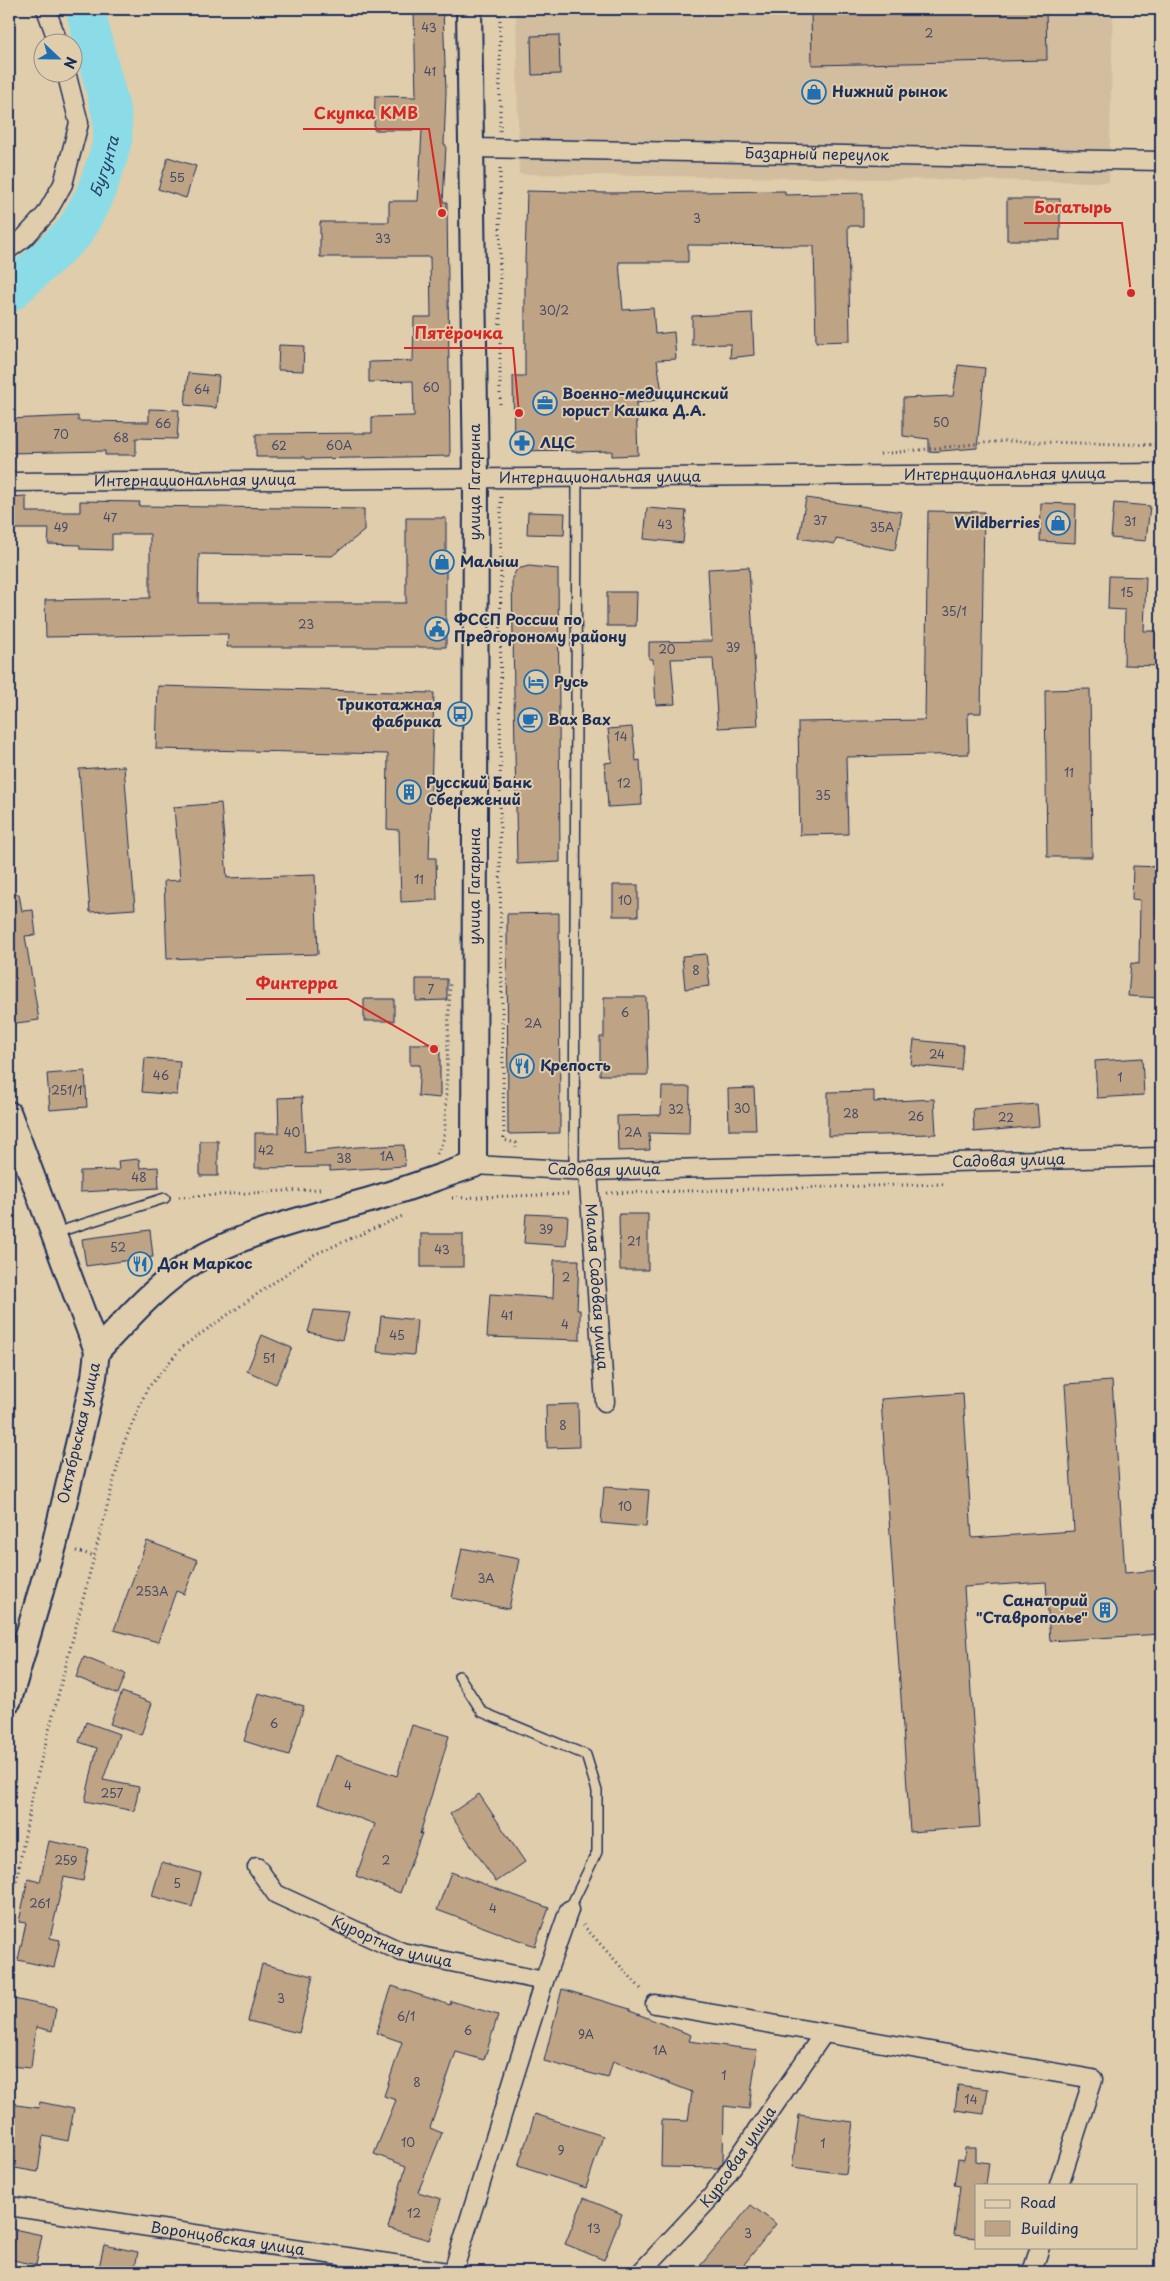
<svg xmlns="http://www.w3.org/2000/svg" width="1170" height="2281" font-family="'Playpen Sans',sans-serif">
  <rect width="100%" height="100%" fill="#e0cdab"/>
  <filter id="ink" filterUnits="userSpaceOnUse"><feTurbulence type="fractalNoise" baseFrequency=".02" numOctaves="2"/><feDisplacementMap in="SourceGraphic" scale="10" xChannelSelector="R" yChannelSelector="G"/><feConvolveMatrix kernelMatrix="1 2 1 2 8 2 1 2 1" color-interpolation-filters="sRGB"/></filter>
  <g filter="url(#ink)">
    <polygon fill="#d2bd9f" points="516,9 1113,9 1109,182 519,174"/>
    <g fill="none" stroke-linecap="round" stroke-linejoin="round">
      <path stroke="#8bdce6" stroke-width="39" id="s1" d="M9,293L74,233L94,197L107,161L113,138L112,116L85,9"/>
    </g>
    <g fill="#bea385" stroke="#1b2f5e">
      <polygon points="414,9 443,9 446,92 444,144 446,145 443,202 447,202 450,456 306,459 305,457 256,457 256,434 372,433 372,417 414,416 413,381 369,382 369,362 413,361 414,317 431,317 430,257 320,257 320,222 389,222 389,201 418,201 422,130 374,130 375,96 416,97"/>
      <polygon points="811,9 1046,9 1047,60 812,65"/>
      <polygon points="559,35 560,74 532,75 531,36"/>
      <polygon points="168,157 196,166 186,198 158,189"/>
      <polygon points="527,191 608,193 785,191 785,195 863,193 863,226 848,226 850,341 816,342 814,246 688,245 688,262 619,262 623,310 653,308 655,334 674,332 676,359 657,360 663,399 636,403 638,455 612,456 612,451 572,452 572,450 514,451 513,376 525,376 525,261"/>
      <rect x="1007" y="199" width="53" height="41"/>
      <polygon points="752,313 754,355 730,358 731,344 692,345 692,316"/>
      <polygon points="279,345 304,346 303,371 278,370"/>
      <polygon points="958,365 985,368 977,448 929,452 929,439 903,436 903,398 953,396"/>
      <polygon points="188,373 219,376 216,408 185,405"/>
      <polygon points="149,409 179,410 177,439 136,438 136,455 105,455 105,451 9,453 9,419 78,416 78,421 149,422"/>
      <polygon points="26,496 26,512 80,512 80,501 140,502 139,506 364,509 364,531 332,556 199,554 198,603 406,603 406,518 446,518 446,647 227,647 228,634 46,637 45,600 150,598 150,534 112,534 112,550 80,549 80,545 48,544 49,529 9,529 9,497"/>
      <polygon points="806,498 902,512 895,550 836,539 835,544 799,538"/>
      <polygon points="1041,503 1076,504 1075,543 1040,541"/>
      <polygon points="1114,503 1150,506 1146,541 1111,538"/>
      <polygon points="647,508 686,511 683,543 644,539"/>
      <polygon points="928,511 984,512 981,713 968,713 969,754 846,757 848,834 800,835 798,722 925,720"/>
      <polygon points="528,512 565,513 564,535 527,534"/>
      <polygon points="529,566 558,569 560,862 517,864 512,578 517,569"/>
      <polygon points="749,567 758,726 718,728 713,658 671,659 675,704 656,705 653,659 649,659 649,642 712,641 708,569"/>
      <polygon points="1109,576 1146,577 1144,631 1161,631 1160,666 1124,665 1125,610 1108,609"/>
      <polygon points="607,592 637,592 636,626 607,626"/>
      <polygon points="158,686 434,693 429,858 436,858 437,900 401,902 399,830 387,829 388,754 156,749"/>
      <polygon points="1090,689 1092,857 1047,857 1045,690"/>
      <polygon points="632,727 636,761 640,760 642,805 608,807 605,763 612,762 608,729"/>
      <polygon points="124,766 135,909 90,912 79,769"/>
      <polygon points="221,803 227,878 315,875 318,954 167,959 164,881 180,880 174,807"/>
      <polygon points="1133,866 1161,867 1161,998 1128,996 1131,963 1139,964 1140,900 1132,899"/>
      <rect x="613" y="885" width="25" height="31"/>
      <polygon points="9,894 19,894 22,911 33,910 36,935 25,936 39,1020 9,1024"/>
      <polygon points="559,913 560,1133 508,1134 507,914"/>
      <polygon points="706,954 710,986 685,989 682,956"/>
      <polygon points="416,979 447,979 447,1000 416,1001"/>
      <polygon points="604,997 646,997 648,1075 600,1075 600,1037 604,1037"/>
      <rect x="364" y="999" width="30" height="22"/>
      <polygon points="914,1040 963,1045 961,1070 911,1065"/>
      <polygon points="410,1044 440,1044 440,1098 418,1096 420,1065 410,1065"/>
      <polygon points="145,1058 180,1061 177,1095 142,1092"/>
      <polygon points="1142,1058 1144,1095 1097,1098 1095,1061"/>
      <polygon points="85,1071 87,1107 50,1110 47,1074"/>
      <polygon points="662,1087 690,1087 689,1134 649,1133 650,1150 618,1151 617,1116 661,1115"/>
      <polygon points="754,1088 756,1130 729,1130 728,1089"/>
      <polygon points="874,1091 874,1102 934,1099 936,1134 828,1136 828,1092"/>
      <polygon points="302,1097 305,1153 357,1147 404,1145 405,1166 330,1171 330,1167 255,1168 255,1133 279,1133 278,1098"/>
      <polygon points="1037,1104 1039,1126 974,1132 973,1109"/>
      <rect x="200" y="1141" width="18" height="35"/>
      <polygon points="139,1159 140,1168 158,1167 159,1188 80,1192 80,1171 119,1170 118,1161"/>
      <polygon points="526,1214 568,1216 566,1246 524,1243"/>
      <polygon points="619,1214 648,1214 648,1270 620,1270"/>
      <polygon points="150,1230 153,1257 86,1266 82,1239"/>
      <rect x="421" y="1234" width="42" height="33"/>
      <polygon points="554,1260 579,1260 577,1310 580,1310 580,1340 487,1337 490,1294 553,1298"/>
      <polygon points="314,1310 349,1313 342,1340 308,1332"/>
      <polygon points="381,1316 417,1320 414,1355 377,1352"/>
      <polygon points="262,1335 292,1348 276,1384 247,1371"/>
      <polygon points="1112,1381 1125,1573 1161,1570 1161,1634 1050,1641 1046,1582 964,1587 980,1827 910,1832 881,1399 963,1393 972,1538 1074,1531 1065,1384"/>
      <polygon points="578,1404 579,1447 547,1448 546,1405"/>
      <polygon points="604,1487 649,1490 646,1527 601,1523"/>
      <polygon points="147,1541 198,1560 184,1594 176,1591 158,1642 114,1630"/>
      <polygon points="462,1548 519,1559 509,1609 452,1598"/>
      <polygon points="84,1657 126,1674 118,1694 76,1677"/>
      <polygon points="122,1692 152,1703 141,1735 110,1724"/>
      <polygon points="258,1693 304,1706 289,1755 244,1741"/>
      <polygon points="86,1722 119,1734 103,1780 139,1787 134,1811 85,1801 97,1748 79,1742"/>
      <polygon points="412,1725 449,1736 420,1834 422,1833 400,1893 356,1876 375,1824 318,1803 336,1755 397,1776"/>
      <polygon points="479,1794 525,1862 496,1882 450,1814"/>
      <polygon points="49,1841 89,1849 83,1881 64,1877 50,1938 60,1940 54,1968 18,1960 26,1923 19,1922 28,1879 40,1882"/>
      <polygon points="162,1862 201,1873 192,1907 152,1896"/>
      <polygon points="451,1872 549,1908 535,1946 437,1910"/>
      <polygon points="262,1964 313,1976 299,2033 248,2021"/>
      <polygon points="392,1986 450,2005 451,2001 498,2015 484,2060 456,2052 430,2128 442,2133 418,2192 441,2199 429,2240 388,2228 406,2166 374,2154 396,2100 384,2096 402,2042 376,2033"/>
      <polygon points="562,1989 630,2009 630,2011 691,2035 689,2041 757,2050 749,2109 724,2106 723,2162 718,2168 661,2167 662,2120 688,2121 692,2092 613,2061 608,2078 544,2061"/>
      <polygon points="9,1998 56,2008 52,2031 36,2027 31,2068 9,2066"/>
      <polygon points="958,2085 988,2089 984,2114 955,2110"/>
      <polygon points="40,2102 74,2109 68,2141 43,2136 38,2172 9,2167 9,2104 39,2108"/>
      <polygon points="535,2114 603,2136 586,2188 518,2166"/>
      <polygon points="799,2115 853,2122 846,2174 792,2167"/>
      <polygon points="965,2148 976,2148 976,2161 989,2163 986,2185 976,2185 976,2238 954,2235 960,2186 954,2185 958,2159 964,2160"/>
      <polygon points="584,2198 622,2214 604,2260 565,2244"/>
      <polygon points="751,2205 776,2224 738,2272 695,2272"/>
      <polygon points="9,2228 42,2235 36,2265 9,2259"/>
      <polygon points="104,2245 138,2252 134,2272 98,2272"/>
    </g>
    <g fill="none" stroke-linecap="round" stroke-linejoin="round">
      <g stroke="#1b2f5e" stroke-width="12">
        <g id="lane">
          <polyline points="574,1171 577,476"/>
          <polyline points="55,1233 165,1198"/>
          <polyline points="459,1676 482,1712 586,1755 597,1791 597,1852 569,1910"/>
        </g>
      </g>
      <g stroke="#1b2f5e" stroke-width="21">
        <g id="street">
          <polyline points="46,9 58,42"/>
          <path id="s2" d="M472,148L1161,161"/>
          <polyline points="9,249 24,238 46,214 63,184 79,123 66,72"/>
          <path id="s3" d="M9,482L1161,473"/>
          <path id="s4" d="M474,1165L588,1171L1161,1157"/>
          <path id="s5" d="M588,1171L605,1402"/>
          <path id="s6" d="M257,1867L276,1894L402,1952L544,1981"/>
          <polyline points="655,2004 1093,2079 1059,2185"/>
          <path id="s7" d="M9,2206L447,2272"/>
          <polyline points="453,2272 544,1981 569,1910"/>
          <path id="s8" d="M641,2272L712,2196L824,2033"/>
          <polyline points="1032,2272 1040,2247"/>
        </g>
      </g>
      <g stroke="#1b2f5e" stroke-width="28">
        <g id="secondary">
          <polyline points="9,1114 97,1351 94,1377 54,1546 9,1700"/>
          <path id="s9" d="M97,1351C127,1319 157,1284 195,1261C244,1232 318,1215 373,1199C407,1189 441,1176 474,1165L476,477L469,9"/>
        </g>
      </g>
      <g stroke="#1b2f5e" stroke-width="3" stroke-dasharray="1 4" stroke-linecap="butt">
        <polyline points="500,131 500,9"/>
        <polyline points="500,404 500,167"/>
        <polyline points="880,454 1003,441 1161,445"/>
        <polyline points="501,497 500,866 504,1140 516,1143 516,1148"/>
        <polyline points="437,1154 444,1138 445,1125 450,982"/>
        <polyline points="607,1193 943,1184"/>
        <polyline points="179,1197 320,1189"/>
        <polyline points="452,1198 571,1194"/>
        <polyline points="76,1551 95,1556"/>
        <polyline points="9,1920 33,1792 123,1445 147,1389 182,1347 313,1255 405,1215"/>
        <polyline points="583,1925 643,1991"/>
      </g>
      <use href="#lane" stroke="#e0cdab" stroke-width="9"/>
      <use href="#street" stroke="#e0cdab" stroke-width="18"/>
      <use href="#secondary" stroke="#e0cdab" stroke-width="24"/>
    </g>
  </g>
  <defs>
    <g id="shop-ring" transform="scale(1.25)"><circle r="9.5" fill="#e0cdab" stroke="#1f6fb2" stroke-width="1.5"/><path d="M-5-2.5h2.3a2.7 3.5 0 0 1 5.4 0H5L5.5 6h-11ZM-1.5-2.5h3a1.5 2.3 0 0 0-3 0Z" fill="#1f6fb2"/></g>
    <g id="office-ring" transform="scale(1.25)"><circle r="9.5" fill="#e0cdab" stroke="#1f6fb2" stroke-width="1.5"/><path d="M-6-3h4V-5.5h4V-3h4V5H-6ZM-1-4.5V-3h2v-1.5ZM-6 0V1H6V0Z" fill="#1f6fb2"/></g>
    <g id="pharmacy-ring" transform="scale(1.25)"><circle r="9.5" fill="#e0cdab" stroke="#1f6fb2" stroke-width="1.5"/><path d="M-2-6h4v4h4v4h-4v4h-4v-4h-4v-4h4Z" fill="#1f6fb2"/></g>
    <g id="civic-ring" transform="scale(1.25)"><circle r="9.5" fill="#e0cdab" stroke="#1f6fb2" stroke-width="1.5"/><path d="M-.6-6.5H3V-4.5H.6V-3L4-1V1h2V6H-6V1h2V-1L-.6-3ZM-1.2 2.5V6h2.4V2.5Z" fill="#1f6fb2"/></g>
    <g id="hotel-ring" transform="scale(1.25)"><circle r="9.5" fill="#e0cdab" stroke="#1f6fb2" stroke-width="1.5"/><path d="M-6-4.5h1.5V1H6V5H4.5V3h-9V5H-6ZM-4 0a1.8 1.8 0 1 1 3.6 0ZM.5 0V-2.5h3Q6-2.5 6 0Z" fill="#1f6fb2"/></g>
    <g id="bus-ring" transform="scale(1.25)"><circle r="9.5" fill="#e0cdab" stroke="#1f6fb2" stroke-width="1.5"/><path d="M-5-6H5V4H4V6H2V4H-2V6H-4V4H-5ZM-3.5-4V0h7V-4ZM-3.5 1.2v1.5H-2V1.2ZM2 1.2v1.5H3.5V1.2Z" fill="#1f6fb2"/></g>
    <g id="cafe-ring" transform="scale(1.25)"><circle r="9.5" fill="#e0cdab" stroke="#1f6fb2" stroke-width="1.5"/><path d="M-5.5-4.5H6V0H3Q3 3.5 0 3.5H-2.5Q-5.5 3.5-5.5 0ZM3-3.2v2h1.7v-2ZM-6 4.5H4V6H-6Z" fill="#1f6fb2"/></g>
    <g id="building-ring" transform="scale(1.25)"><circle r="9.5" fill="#e0cdab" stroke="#1f6fb2" stroke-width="1.5"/><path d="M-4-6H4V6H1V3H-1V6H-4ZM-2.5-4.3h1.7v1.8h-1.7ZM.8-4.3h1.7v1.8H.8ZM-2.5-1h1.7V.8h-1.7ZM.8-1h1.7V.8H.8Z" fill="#1f6fb2"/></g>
    <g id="restaurant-ring" transform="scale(1.25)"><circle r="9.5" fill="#e0cdab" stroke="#1f6fb2" stroke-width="1.5"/><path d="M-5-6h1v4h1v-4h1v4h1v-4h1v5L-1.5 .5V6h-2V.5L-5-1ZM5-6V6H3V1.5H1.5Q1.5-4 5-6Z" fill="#1f6fb2"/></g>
  </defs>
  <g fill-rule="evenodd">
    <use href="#shop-ring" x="814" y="92"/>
    <use href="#office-ring" x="545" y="403"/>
    <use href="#pharmacy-ring" x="522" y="443"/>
    <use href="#shop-ring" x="1058" y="523"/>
    <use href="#shop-ring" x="442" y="562"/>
    <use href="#civic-ring" x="437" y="629"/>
    <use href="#hotel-ring" x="536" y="682"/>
    <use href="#bus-ring" x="460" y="714"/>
    <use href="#cafe-ring" x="530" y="720"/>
    <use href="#building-ring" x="409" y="792"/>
    <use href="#restaurant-ring" x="522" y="1066"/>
    <use href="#restaurant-ring" x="140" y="1264"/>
    <use href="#building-ring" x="1105" y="1610"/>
  </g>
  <g text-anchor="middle" stroke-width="4" stroke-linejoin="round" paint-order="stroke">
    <g font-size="12" fill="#444c68">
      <text x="429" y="32">43</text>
      <text x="929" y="38">2</text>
      <text x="430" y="76">41</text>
      <text x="177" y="182">55</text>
      <text x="697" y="223">3</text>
      <text x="383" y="243">33</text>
      <text x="554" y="315">30/2</text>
      <text x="431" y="392">60</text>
      <text x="202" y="394">64</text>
      <text x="941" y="427">50</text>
      <text x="163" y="428">66</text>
      <text x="61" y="439">70</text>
      <text x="121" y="442">68</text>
      <text x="279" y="450">62</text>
      <text x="339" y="450">60А</text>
      <text x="110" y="522">47</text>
      <text x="820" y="525">37</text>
      <text x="1130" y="526">31</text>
      <text x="665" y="529">43</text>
      <text x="61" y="532">49</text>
      <text x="882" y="532">35А</text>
      <text x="1127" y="597">15</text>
      <text x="954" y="616">35/1</text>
      <text x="306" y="629">23</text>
      <text x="733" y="652">39</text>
      <text x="667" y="654">20</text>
      <text x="621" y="741">14</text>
      <text x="1069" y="777">11</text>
      <text x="624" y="788">12</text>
      <text x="823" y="800">35</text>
      <text x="419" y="884">11</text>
      <text x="625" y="905">10</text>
      <text x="696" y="975">8</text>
      <text x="431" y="994">7</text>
      <text x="625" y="1017">6</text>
      <text x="533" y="1028">2А</text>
      <text x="937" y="1059">24</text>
      <text x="161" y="1080">46</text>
      <text x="1120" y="1082">1</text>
      <text x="67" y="1095">251/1</text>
      <text x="742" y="1113">30</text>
      <text x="676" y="1114">32</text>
      <text x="851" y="1118">28</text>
      <text x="916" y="1121">26</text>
      <text x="1006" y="1122">22</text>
      <text x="292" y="1137">40</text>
      <text x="633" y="1137">2А</text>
      <text x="266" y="1155">42</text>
      <text x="387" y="1161">1А</text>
      <text x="344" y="1163">38</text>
      <text x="139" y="1182">48</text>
      <text x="546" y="1234">39</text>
      <text x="634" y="1246">21</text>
      <text x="118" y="1252">52</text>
      <text x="442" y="1254">43</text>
      <text x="566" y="1282">2</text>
      <text x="507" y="1320">41</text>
      <text x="565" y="1329">4</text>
      <text x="397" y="1340">45</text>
      <text x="269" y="1363">51</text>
      <text x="563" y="1430">8</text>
      <text x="625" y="1511">10</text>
      <text x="486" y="1583">3А</text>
      <text x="152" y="1596">253А</text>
      <text x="274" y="1728">6</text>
      <text x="348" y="1790">4</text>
      <text x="112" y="1798">257</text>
      <text x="66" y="1865">259</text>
      <text x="386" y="1865">2</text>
      <text x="177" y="1888">5</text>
      <text x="40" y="1908">261</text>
      <text x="493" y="1913">4</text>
      <text x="281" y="2003">3</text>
      <text x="406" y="2021">6/1</text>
      <text x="468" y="2035">6</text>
      <text x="586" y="2039">9А</text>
      <text x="660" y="2055">1А</text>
      <text x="724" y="2080">1</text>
      <text x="417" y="2087">8</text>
      <text x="971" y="2104">14</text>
      <text x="408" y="2147">10</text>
      <text x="823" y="2148">1</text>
      <text x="561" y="2155">9</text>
      <text x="414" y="2218">12</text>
      <text x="594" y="2233">13</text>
      <text x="748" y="2238">3</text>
    </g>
    <g font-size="15" font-weight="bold" fill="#1b2f5e" stroke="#e0cdab" text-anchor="start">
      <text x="832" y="97">Нижний рынок</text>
      <text x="562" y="399">Военно-медицинский<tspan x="562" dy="17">юрист Кашка Д.А.</tspan></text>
      <text x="540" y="448">ЛЦС</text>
      <text x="1040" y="528" text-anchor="end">Wildberries</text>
      <text x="460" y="567">Малыш</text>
      <text x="454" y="625">ФССП России по<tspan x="454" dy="17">Предгороному району</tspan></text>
      <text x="554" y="687">Русь</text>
      <text x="442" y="710" text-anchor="end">Трикотажная<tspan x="442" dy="17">фабрика</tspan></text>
      <text x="548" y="725">Вах Вах</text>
      <text x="426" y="788">Русский Банк<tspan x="426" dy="17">Сбережений</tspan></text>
      <text x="540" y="1071">Крепость</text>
      <text x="158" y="1269">Дон Маркос</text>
      <text x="1088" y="1606" text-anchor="end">Санаторий<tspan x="1088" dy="17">"Ставрополье"</tspan></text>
    </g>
    <g font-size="15" fill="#1b2f5e" stroke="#e0cdab">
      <text dy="5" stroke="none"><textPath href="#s2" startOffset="345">Базарный переулок</textPath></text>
      <text dy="5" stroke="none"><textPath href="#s3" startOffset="996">Интернациональная улица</textPath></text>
      <text dy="5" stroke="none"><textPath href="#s3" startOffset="591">Интернациональная улица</textPath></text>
      <text dy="5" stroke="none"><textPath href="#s3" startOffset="186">Интернациональная улица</textPath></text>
      <text transform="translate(475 482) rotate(-90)" y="5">улица Гагарина</text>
      <text dy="5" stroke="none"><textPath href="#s9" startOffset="708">улица Гагарина</textPath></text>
      <text dy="5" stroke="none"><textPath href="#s4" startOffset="535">Садовая улица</textPath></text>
      <text dy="5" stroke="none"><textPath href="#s4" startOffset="130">Садовая улица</textPath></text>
      <text dy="5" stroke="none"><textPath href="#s5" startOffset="116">Малая Садовая улица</textPath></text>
      <text transform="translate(79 1433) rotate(-77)" y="5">Октябрьская улица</text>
      <text dy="5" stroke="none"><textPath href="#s6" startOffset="159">Курортная улица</textPath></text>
      <text dy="5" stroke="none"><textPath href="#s8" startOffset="151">Курсовая улица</textPath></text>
      <text dy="5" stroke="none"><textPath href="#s7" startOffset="221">Воронцовская улица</textPath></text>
    </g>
    <g font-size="16" font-style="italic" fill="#26406c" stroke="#e0cdab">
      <text dy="6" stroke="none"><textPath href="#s1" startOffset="162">Бугунта</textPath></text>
    </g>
  </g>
  <path fill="none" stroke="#d62828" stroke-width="2" d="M442 213L429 129H303M1131 293L1122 223H1024M519 413L513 348H404M434 1049L348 999H246"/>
  <g fill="#d62828" stroke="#e0cdab" stroke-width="2">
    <circle cx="442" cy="213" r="5"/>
    <circle cx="1131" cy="293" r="5"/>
    <circle cx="519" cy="413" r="5"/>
    <circle cx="434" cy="1049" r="5"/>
  </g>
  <g font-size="16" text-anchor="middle" font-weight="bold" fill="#d62828" stroke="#e0cdab" stroke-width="4" stroke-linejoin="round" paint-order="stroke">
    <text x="366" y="119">Скупка КМВ</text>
    <text x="1073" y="213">Богатырь</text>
    <text x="459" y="339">Пятёрочка</text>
    <text x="297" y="989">Финтерра</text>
  </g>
  <rect width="1170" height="2281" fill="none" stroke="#e0cdab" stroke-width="30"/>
  <rect x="15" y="15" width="1140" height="2251" fill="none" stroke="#1b2f5e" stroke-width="2" filter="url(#ink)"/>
  <rect x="975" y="2184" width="162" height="65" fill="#e0cdab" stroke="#918e8c"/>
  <rect x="985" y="2200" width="25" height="8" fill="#e0cdab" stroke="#918e8c"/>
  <text x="1020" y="2208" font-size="15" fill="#1b2f5e">Road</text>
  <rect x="985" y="2221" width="25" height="15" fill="#bea385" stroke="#918e8c"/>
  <text x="1020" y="2234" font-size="15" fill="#1b2f5e">Building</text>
  <g transform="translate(58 58) rotate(112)"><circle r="24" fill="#e0cdab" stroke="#918e8c"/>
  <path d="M0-4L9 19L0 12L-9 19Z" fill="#1f6fb2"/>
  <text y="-8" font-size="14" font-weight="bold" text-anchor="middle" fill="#1b2f5e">N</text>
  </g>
</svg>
